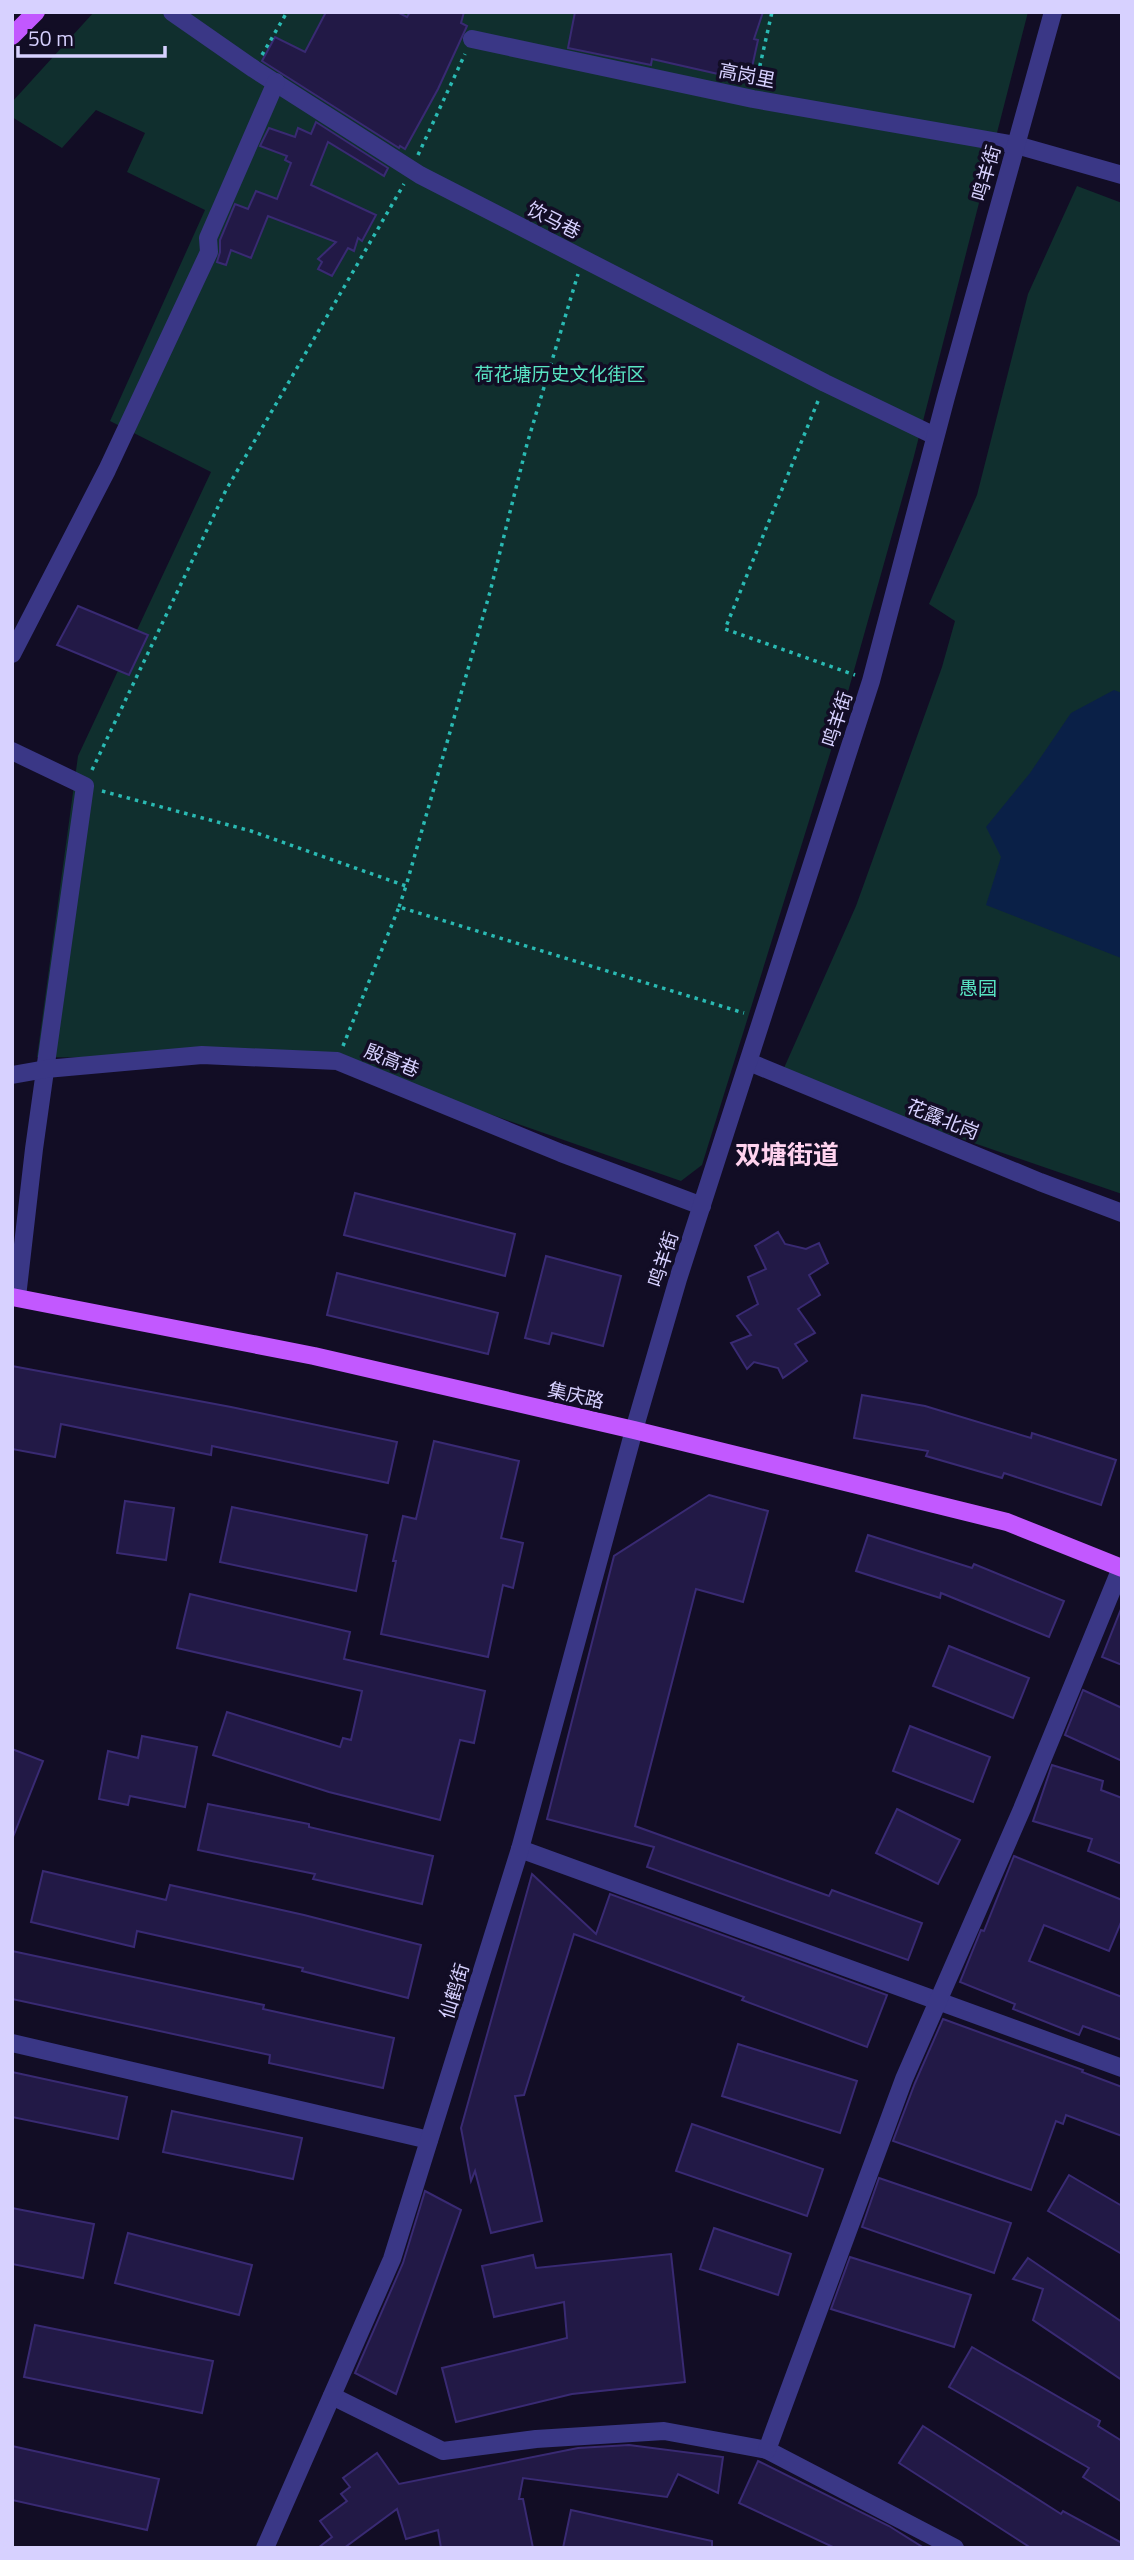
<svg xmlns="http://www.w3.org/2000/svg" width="1134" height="2560" font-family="'Titillium Web','Noto Sans SC',sans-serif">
  <rect width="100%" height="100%" fill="#120d25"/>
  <g fill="#102f2e">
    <polygon points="94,12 1028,12 913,460 837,731 702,1165 681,1181 338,1061 37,1057 78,756 211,472 110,421 205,210 127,172 145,133 96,110 62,148 12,117 12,102"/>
    <polygon points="1077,186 1122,203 1122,1194 869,1107 784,1068 856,906 942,667 955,621 929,604 977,495 1028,294"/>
  </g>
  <polygon fill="#0a2047" points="1114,690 1122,693 1121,958 986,905 1001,857 986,827 1030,773 1071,713"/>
  <g fill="#221946" stroke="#392a73" stroke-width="2">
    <polygon points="326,12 397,12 407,17 410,12 464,12 461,23 467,26 438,89 405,149 400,146 399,148 262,61 275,37 305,52"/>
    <polygon points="575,12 763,12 754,39 758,40 749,81 652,59 651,65 568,48"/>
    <polygon points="316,122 388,168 384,176 328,142 311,185 376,215 362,241 358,238 354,251 348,248 332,276 318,269 322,262 318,259 336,242 268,216 251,258 231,250 226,265 217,262 220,252 220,240 235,204 248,209 256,191 277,199 291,163 285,160 287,156 260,146 269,128 295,137 298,128 311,134"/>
    <polygon points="78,606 148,635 129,675 57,645"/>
    <polygon points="355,1193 515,1234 505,1276 344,1235"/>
    <polygon points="778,1232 785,1244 806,1249 819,1243 828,1263 809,1275 820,1295 798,1309 815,1333 795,1344 807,1361 783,1378 778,1368 754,1362 747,1369 731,1343 751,1335 737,1316 758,1304 748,1277 766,1269 755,1246"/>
    <polygon points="546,1256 621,1276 603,1346 552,1333 549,1344 525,1338"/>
    <polygon points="337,1273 498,1313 488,1354 327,1315"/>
    <polygon points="12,1366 231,1407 397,1442 388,1483 212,1446 211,1455 61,1424 55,1457 12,1449"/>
    <polygon points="862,1395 925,1406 1031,1438 1032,1433 1116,1460 1101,1505 1004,1473 1002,1478 926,1456 928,1451 854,1438"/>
    <polygon points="434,1441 519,1461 501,1538 523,1543 513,1588 503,1585 488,1657 381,1634 396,1561 393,1561 403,1516 416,1519"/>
    <polygon points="709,1495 768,1511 743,1602 696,1589 635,1826 829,1896 832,1890 922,1923 908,1960 647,1867 654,1847 547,1819 614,1556"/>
    <polygon points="125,1501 174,1508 166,1560 117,1553"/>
    <polygon points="232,1507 367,1535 356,1591 220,1562"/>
    <polygon points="868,1535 972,1568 974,1564 1064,1601 1049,1637 941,1593 940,1598 856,1571"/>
    <polygon points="190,1594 350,1632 344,1659 485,1691 474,1743 460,1740 440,1820 329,1792 213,1755 227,1712 340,1747 343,1738 351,1740 362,1691 177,1648"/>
    <polygon points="1121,1609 1122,1610 1122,1665 1102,1657"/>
    <polygon points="949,1646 1029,1678 1013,1718 933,1686"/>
    <polygon points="1083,1690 1122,1708 1122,1761 1065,1735"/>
    <polygon points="910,1726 990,1757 973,1802 893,1771"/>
    <polygon points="142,1736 197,1747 185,1807 130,1796 128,1805 99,1799 108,1751 138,1758"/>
    <polygon points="12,1749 43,1761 13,1837 12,1836"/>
    <polygon points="1052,1765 1103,1781 1101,1790 1122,1798 1122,1864 1088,1851 1092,1839 1033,1821"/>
    <polygon points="208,1804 309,1824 309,1827 433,1856 422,1904 313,1879 315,1874 198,1850"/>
    <polygon points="897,1809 960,1840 938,1884 876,1853"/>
    <polygon points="1014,1856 1122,1900 1122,1920 1109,1951 1044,1925 1029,1961 1122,1997 1122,2040 1083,2026 1079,2035 1013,2009 1015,2004 960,1982 981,1930 984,1931"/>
    <polygon points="43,1871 166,1900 170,1885 304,1915 421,1945 408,1998 302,1971 303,1968 137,1931 134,1947 31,1922"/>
    <polygon points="532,1874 596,1934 610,1894 887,1995 867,2047 742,2000 744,1997 574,1934 524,2095 515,2096 542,2221 491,2233 475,2171 471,2181 461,2128"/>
    <polygon points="12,1951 264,2005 263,2009 394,2038 383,2088 269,2063 270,2055 12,1999"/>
    <polygon points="943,2019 1083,2070 1082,2072 1122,2087 1122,2136 1066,2115 1063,2124 1056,2121 1031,2190 893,2141 915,2083"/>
    <polygon points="738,2044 857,2081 840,2133 722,2096"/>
    <polygon points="12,2072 127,2097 118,2139 12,2117"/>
    <polygon points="172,2111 302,2138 293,2179 163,2152"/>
    <polygon points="692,2124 823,2169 807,2216 676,2171"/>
    <polygon points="1069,2175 1122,2206 1122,2254 1048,2211"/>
    <polygon points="879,2178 1011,2223 994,2273 862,2227"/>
    <polygon points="425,2191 461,2210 396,2394 355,2373 403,2263"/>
    <polygon points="12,2208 94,2224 83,2278 12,2264"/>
    <polygon points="714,2228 791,2254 778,2295 700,2269"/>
    <polygon points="128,2233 252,2265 239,2315 115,2283"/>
    <polygon points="671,2254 685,2382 572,2394 456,2422 442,2368 567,2338 564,2302 494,2317 482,2266 533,2255 536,2268"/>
    <polygon points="850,2257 971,2295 954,2347 831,2309"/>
    <polygon points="1028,2258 1122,2322 1122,2380 1033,2320 1043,2289 1013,2279"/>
    <polygon points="35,2325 213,2361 202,2413 24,2377"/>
    <polygon points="972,2347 1100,2421 1098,2426 1122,2441 1122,2502 1083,2477 1089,2468 949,2387"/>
    <polygon points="923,2426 1061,2514 1063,2511 1122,2543 1122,2548 1031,2548 899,2463"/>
    <polygon points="629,2445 723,2457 718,2493 678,2474 667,2497 523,2478 519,2499 523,2499 533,2548 441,2548 438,2530 406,2539 397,2509 344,2548 318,2548 332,2537 320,2521 347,2501 341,2494 350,2487 343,2478 377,2453 399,2484 578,2448"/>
    <polygon points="12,2446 159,2479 147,2530 12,2500"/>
    <polygon points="758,2461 889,2526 924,2548 835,2548 739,2503"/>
    <polygon points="571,2510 712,2541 712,2548 563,2548"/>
  </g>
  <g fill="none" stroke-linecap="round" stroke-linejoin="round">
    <g stroke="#2abab3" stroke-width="3.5" stroke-dasharray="3.5 5" stroke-linecap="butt">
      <polyline points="262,55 287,12"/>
      <polyline points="756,83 772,12"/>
      <polyline points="418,155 465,54"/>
      <polyline points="818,401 725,629 855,675"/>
      <polyline points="92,770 226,490 404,184"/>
      <polyline points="102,791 251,831 406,886 490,592 527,444 578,274"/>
      <polyline points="399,907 406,886"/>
      <polyline points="343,1046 399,907 744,1013"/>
    </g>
    <g stroke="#3a3786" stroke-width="18">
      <polyline points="172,12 254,69 420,175 825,383 935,436"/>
      <polyline points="472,39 753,99 1016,145 1122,175"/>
      <polyline points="12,654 107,470 209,252 208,238 276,82"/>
      <polyline points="12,751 85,786 34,1149 17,1297"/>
      <polyline points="749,1062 1040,1182 1122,1213"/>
      <polyline points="12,1075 46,1069 202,1055 337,1061 561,1153 702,1206"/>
      <polyline points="520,1849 1122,2068"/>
      <polyline points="12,2043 429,2140"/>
      <polyline points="332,2396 443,2451 536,2439 664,2431 767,2450 955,2548"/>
      <polyline points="767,2450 904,2079 1022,1809 1121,1568"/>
      <polyline points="265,2548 392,2259 520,1849 634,1430 678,1279 871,681 946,397 1053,12"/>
    </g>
    <g stroke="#c258ff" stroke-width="18">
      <polyline points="12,36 36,12"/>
      <polyline points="12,1297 314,1356 634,1430 1007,1522 1122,1568"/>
    </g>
  </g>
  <g text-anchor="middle" stroke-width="7" stroke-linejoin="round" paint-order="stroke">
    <g font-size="19" fill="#d7d1ff" stroke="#120d25">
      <text transform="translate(747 75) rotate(11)" y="7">高岗里</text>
      <text transform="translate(986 173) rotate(-74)" y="7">鸣羊街</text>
      <text transform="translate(554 220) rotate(27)" y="7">饮马巷</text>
      <text transform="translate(837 719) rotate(-72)" y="7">鸣羊街</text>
      <text transform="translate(392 1060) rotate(22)" y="7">殷高巷</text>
      <text transform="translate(943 1119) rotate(22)" y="7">花露北岗</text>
      <text transform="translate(663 1259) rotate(-72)" y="7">鸣羊街</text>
      <text transform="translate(576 1395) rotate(13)" y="7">集庆路</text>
      <text transform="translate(454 1991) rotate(-73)" y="7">仙鹤街</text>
    </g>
    <g font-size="19" fill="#58e4c2" stroke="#120d25">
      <text x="560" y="381">荷花塘历史文化街区</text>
      <text x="978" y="995">愚园</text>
    </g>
    <g font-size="26" font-weight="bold" fill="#ffd3ef" stroke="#120d25">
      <text x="787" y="1164">双塘街道</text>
    </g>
  </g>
  <rect width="1134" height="2560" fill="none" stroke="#d7d1ff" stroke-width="28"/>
  <path d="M18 46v10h147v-10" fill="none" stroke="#d7d1ff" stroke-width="3.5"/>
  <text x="28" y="46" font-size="21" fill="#d7d1ff" stroke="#120d25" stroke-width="5" paint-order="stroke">50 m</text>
</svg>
